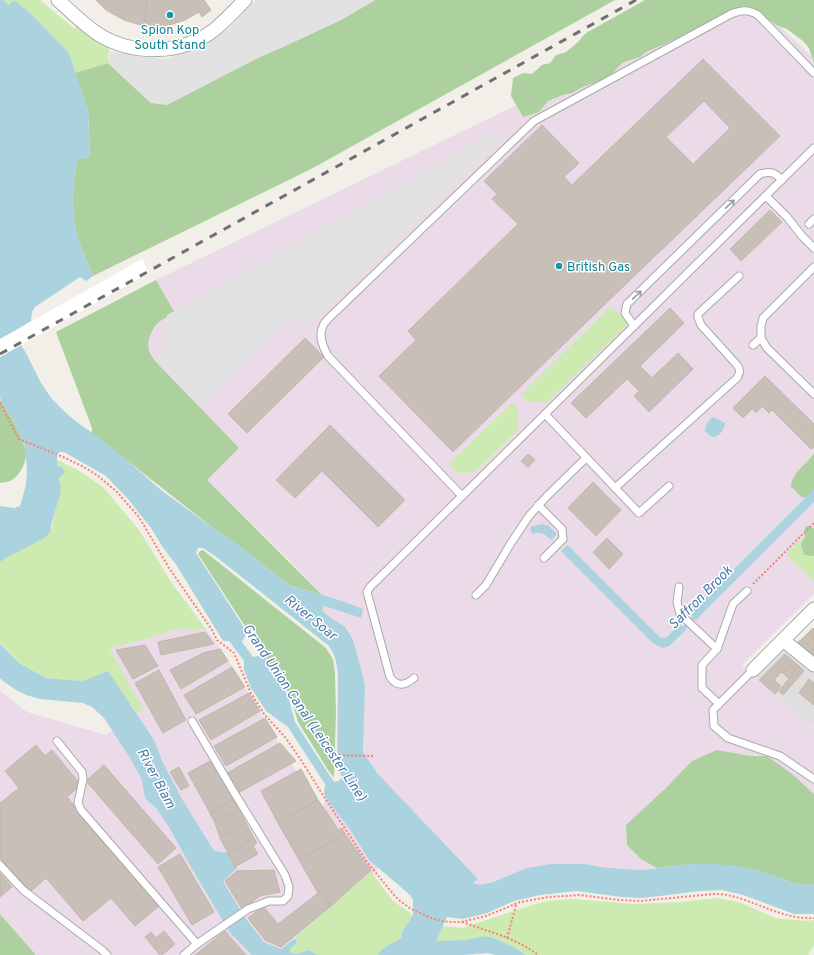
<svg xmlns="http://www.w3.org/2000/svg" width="814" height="955" font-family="Overpass,sans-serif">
  <rect width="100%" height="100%" fill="#f2efe9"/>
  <polygon fill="#e0dfdf" points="783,649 788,651 814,672 814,727 755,676 781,650"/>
  <g fill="#ebdbe8" fill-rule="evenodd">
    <path d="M733,0L754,3L814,58V489L690,613L697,619L814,502V594L742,665L814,727V884L675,866L642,870L623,869L600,867L585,864H551L494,881L479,885L473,883L478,879L378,774L363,752L365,685L345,628L327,615L322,610L324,606L361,618L362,609L345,602L322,595L290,561L207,480L160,366L151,355L148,349V343L149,337L155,327L160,321L175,313L156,280ZM567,545L661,638H666L680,624L686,630L668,647L666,648Z"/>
    <polygon points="179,629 206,629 222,650 321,812 326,798 353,834 368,859 379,868 281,949 264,942 243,915 230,933 252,955 36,955 0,914 0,691 27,712 106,735 142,709 110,649"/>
  </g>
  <g fill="#cdebb0">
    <polygon points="3,0 40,0 75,29 77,26 109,47 108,63 75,73 69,53 28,11 14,0 9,5"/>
    <polygon points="611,306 629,323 546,403 527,401 521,394"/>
    <polygon points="512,403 518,409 518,430 475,472 457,473 449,464"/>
    <polygon points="57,460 78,470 103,487 139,530 171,582 206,629 179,629 110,649 143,709 136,713 132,706 93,677 82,681 46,678 19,663 0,644 0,562 51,531 56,508 60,495 61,487 59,478 61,475"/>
    <polygon points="814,527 814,582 786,554"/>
    <path d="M371,871L392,900L413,915L402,932V936C394,945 385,943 378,955H318L307,950L296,954L290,952L289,949L294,946L297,942L295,938Z"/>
    <polygon points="717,898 739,902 775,918 807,921 814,920 814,945 808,955 526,955 515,948 499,940 486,936 465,940 436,941 442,926 462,928 532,905 547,901 574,899 633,904 680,902"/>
  </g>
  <g fill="#add19e">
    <path d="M375,0H615L313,168L93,276C87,261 80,247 76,232C71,208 72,181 78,157L86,159L90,155L88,111L75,73L108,63L151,103L283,47L341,20Z"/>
    <polygon points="645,0 814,0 814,63 809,48 803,41 787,29 776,25 767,19 758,11 745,6 730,11 720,23 708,32 695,29 667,43 646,52 640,57 624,62 617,68 609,78 585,86 572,93 563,95 548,101 539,112 523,117 511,96 513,78 523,73 532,74 542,65 550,63 556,55 566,52 577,43 586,33"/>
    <path d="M156,280L175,313C170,316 164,318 159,322C151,330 145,343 150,353C152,358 157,362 160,366L239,448L207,480L322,595L290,585L282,580L254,557L213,528L92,433V428L56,332Z"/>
    <path d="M0,400C9,411 24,439 26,454C26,463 20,475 12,480C9,482 4,482 0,483Z"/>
    <path d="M814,453V492C799,503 802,495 791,487C792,471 807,465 814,453Z"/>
    <polygon points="806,526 811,526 814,529 814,556 804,555 801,544 805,537 804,532"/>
    <polygon points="203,550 326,648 333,659 335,673 336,713 334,778 328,770 298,722 290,695 198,554 200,551"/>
    <polygon points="717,750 750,756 767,756 792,774 814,794 814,884 804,885 790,882 761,871 713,864 693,864 657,868 641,859 627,845 626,825 666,788 692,761"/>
    <polygon points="0,914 36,955 0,955"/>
  </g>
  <g fill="#e2e2e2">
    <polygon points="256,0 375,0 341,20 256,59 167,105 151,103 108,63 109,51 141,57 165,59 203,47 230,27"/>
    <polygon points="498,130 504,137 323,313 305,329 291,316 200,407 160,366 167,315"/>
  </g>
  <g fill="#aad3df" fill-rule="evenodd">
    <path d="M0,0H3L9,5L14,0L28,11L69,53L88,111L90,155L86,159L78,158C72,181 71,208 76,232C80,247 87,261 93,276L86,281L80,277L35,307L32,312L31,321L13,333L26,353L41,383L52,399L67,414L78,423L97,436L122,456L161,490L213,528L254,557L282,580L290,585L345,602L363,609L361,618L324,606L322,610L327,615L345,627L352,638L356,650L365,685L363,752L378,774L478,879L473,883L479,885L493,882L527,868L551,864H585L600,867L623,869L642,870L693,864H713L736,866L761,871L790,882L804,885L814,884V914H794L743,895L722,890L700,891L660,896L642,898L621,897L577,891L540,895L514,901L487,913L463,919L447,917L436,941L465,940L486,936L499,940L515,948L526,955H495L488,953L463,955H378C385,943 394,945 402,936V932L413,915V900L410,895L368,859L353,834L326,798L324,793L325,784L288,727L266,711L251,688L244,670V661L229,641H223L177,566L162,546L151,528L128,499L106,476L64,452H60L57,454V460L58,466L63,468L65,472L59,478L61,487L60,496L56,508L51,526V531L46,537L8,557L0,562V506L14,508L20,506L26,485L27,472L26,455L24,444L13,420L1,401L0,397ZM198,548H203L215,556L329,646C336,657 336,661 338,674L337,767L342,777L340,780L335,782L332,779L295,722L288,696L263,655L253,657L242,642L247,632L196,553Z"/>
    <path d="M713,417H714L725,423C725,430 717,440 710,436C708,434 707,432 705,431C705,425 708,420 713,417Z"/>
    <polygon points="814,489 814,502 696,620 690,613"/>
    <path d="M542,524L549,526L557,534L551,540C543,533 542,532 532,534L530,527Z"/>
    <polygon points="568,545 661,638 666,638 680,624 686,630 668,647 662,648 654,644 561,551"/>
    <polygon points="0,644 19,663 46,678 82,681 93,677 108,671 154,740 162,761 182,799 214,851 229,853 237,868 223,881 243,915 264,942 281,949 295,938 297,942 294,946 290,949 290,952 296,954 308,950 318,955 252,955 230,933 191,867 169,827 157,809 145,798 142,780 130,758 104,718 92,707 83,703 40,699 26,695 16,690 3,681 0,678"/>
  </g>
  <polygon fill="#fff" points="142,259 149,273 0,357 0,339"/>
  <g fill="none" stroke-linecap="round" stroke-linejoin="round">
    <polyline stroke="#aad3df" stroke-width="3.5" points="681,631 698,614"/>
  </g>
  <g fill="#c7bfb8" stroke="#c4b6ab" fill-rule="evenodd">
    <polygon points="96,0 147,0 144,26 124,20 106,10"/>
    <polygon points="147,0 204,0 211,10 202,17 199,12 185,20 166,26 144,26"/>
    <path d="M703,59L780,136L600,309L453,452L379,376L416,340L408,331L518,224L492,199L497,194L484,181L542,125L579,163L564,177L572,185ZM704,101L730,128L693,164L666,137Z"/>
    <polygon points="770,210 782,222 741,261 730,249"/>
    <polygon points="670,308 684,323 640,366 652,378 678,353 693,369 649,412 634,396 639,391 627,379 586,418 571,403"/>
    <polygon points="305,338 324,357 247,433 228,414"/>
    <polygon points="765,376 814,424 814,447 811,449 772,410 769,413 762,406 756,413 752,409 743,418 733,408"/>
    <polygon points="330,425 405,500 378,527 322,471 295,498 276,480"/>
    <polygon points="528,454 535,460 528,467 521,461"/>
    <polygon points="593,482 621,510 596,536 568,508"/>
    <polygon points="607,538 623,554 609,569 593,552"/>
    <polygon points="813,628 814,629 814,640 808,633"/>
    <polygon points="205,632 214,644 161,655 158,642"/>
    <polygon points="808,633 814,640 814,650 802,639"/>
    <polygon points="802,639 814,651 814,655 798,642"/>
    <polygon points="145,645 158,666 133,679 116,650"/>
    <polygon points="220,649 228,661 181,689 170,670 203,653"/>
    <polygon points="785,654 793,661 783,673 781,672 774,680 781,686 775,694 759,680"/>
    <polygon points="793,661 799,666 788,678 783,673"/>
    <polygon points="799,666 804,671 783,695 779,691"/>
    <polygon points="232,667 245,687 196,714 184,695"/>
    <polygon points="159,670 186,720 163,733 135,683"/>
    <polygon points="809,679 814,683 814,695 809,701 799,693"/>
    <polygon points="249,693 260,711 211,740 199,720"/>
    <polygon points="814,695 814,705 809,701"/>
    <polygon points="265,718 277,737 226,766 214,746"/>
    <polygon points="280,743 296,761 238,793 227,773"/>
    <polygon points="36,745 45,756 52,750 81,785 67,797 159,906 135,926 111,898 83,921 46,878 29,893 0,858 0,803 19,788 5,771"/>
    <polygon points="212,760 233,800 210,813 188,773"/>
    <polygon points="104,765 176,848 158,864 86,781"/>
    <polygon points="179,767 189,786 181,790 170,772"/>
    <polygon points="301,769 318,800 278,823 261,791"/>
    <polygon points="233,800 239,810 215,823 210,813"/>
    <polygon points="318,800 330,817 338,830 342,828 345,834 299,860 278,823"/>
    <polygon points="239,810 246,823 220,838 215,823"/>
    <polygon points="246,823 254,838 228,853 220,838"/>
    <polygon points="345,834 371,870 331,906 321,891 318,893 299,860"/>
    <polygon points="254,838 257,843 253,846 258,854 235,867 228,853"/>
    <polygon points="180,854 214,912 192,925 158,867"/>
    <polygon points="274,870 280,892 260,896 242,909 225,881 237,871"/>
    <polygon points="0,873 12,887 0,897"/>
    <polygon points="321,891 331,906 281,947 265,940 248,918 263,906 278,924"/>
    <polygon points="164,931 175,944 162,955 160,955 145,937 151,932 156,938"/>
    <polygon points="225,931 246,955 195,955"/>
  </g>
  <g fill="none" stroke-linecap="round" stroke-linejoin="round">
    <g stroke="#a9a9a9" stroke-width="9">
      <g id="service">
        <polyline points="766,196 787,217 802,236 814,248"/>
        <polyline points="809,224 814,219"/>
        <polyline points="814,267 763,318 761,326 761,338 767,348 814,394"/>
        <path d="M634,326L625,313L627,304L760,174C771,171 774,172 782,180"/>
        <polyline points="753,345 761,338"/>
        <polyline points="545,414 639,513 669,486"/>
        <path d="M615,488L737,378C740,372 741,371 737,365L701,325L698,317V314L739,276"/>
        <path d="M462,496L328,356C323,347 318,336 323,326C324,323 327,320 329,318L534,121L731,14C741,10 748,9 758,15L814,73"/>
        <polyline points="538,505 562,529 563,539 544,558"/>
        <polyline points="679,587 677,602 680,614 717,649"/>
        <polyline points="476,595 486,585 511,543 529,516 547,496 586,458"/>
        <polyline points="753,670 713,710 714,726 728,738 780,756 814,779"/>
        <path d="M414,678C405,686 397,687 390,677L367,592L370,587L814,148"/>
        <polyline points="719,704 702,688 702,665 717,649 733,604 747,591"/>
        <polyline points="57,741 82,772 83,779 78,803 81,810 197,944"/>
        <polyline points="0,865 23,890 102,950 107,955"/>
        <polyline points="184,955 197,944 248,909 269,901 283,901 288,896 289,887 285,875 235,794 192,721"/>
      </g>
    </g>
    <g stroke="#a9a9a9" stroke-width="15">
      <g id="minor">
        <path d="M58,0C71,12 83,24 98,34C133,56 181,55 214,30C225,21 235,10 245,0"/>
        <polyline points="783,640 814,665"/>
        <polyline points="753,670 814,609"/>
      </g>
    </g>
    <g stroke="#fa8072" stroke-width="2" stroke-dasharray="2 2" stroke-linecap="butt">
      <path d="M0,403L19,439L63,457L82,466L97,475L117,492L139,517L169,568L212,630L217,640L234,653L251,693L264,714L285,737L301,760L321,792L367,862L394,895L400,901L411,909L434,919L442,921L449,922H461L486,916L520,902L549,897L580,895L619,900L640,901L714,894C718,894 723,894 727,895C757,901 783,920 814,918"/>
      <polyline points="753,584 814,523"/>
      <polyline points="331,755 373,756"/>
      <path d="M462,922C487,931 516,938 538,955"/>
      <polyline points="507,938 516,905"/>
    </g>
    <use href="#service" stroke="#fff" stroke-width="7"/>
    <use href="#minor" stroke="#fff" stroke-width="13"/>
    <polyline stroke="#707070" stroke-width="3" stroke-dasharray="8 8" stroke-linecap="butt" points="0,354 636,0"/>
  </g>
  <defs><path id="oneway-shaft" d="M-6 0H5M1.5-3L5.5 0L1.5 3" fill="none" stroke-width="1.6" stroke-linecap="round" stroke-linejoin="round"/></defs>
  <g stroke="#9c9c9c">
    <use href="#oneway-shaft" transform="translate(730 204) rotate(-44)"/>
    <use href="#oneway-shaft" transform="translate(637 295) rotate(-44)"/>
  </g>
  <g fill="#0f9aa8" stroke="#fff" stroke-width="1.5">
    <circle cx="170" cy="15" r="4"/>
    <circle cx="559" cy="266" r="4"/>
  </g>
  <g text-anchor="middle" stroke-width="3" stroke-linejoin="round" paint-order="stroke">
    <g font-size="13" fill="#0d838f" stroke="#fff">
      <text x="170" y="34">Spion Kop<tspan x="170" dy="15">South Stand</tspan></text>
      <text x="567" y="271" text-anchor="start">British Gas</text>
    </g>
    <g font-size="14" font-style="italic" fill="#4a7aab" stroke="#fff">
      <text transform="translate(700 597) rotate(-45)" y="5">Saffron Brook</text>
      <text transform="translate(311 617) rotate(39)" y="5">River Soar</text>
      <text transform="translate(305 712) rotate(56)" y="5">Grand Union Canal (Leicester Line)</text>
      <text transform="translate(157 778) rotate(62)" y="5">River Biam</text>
    </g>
  </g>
</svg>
